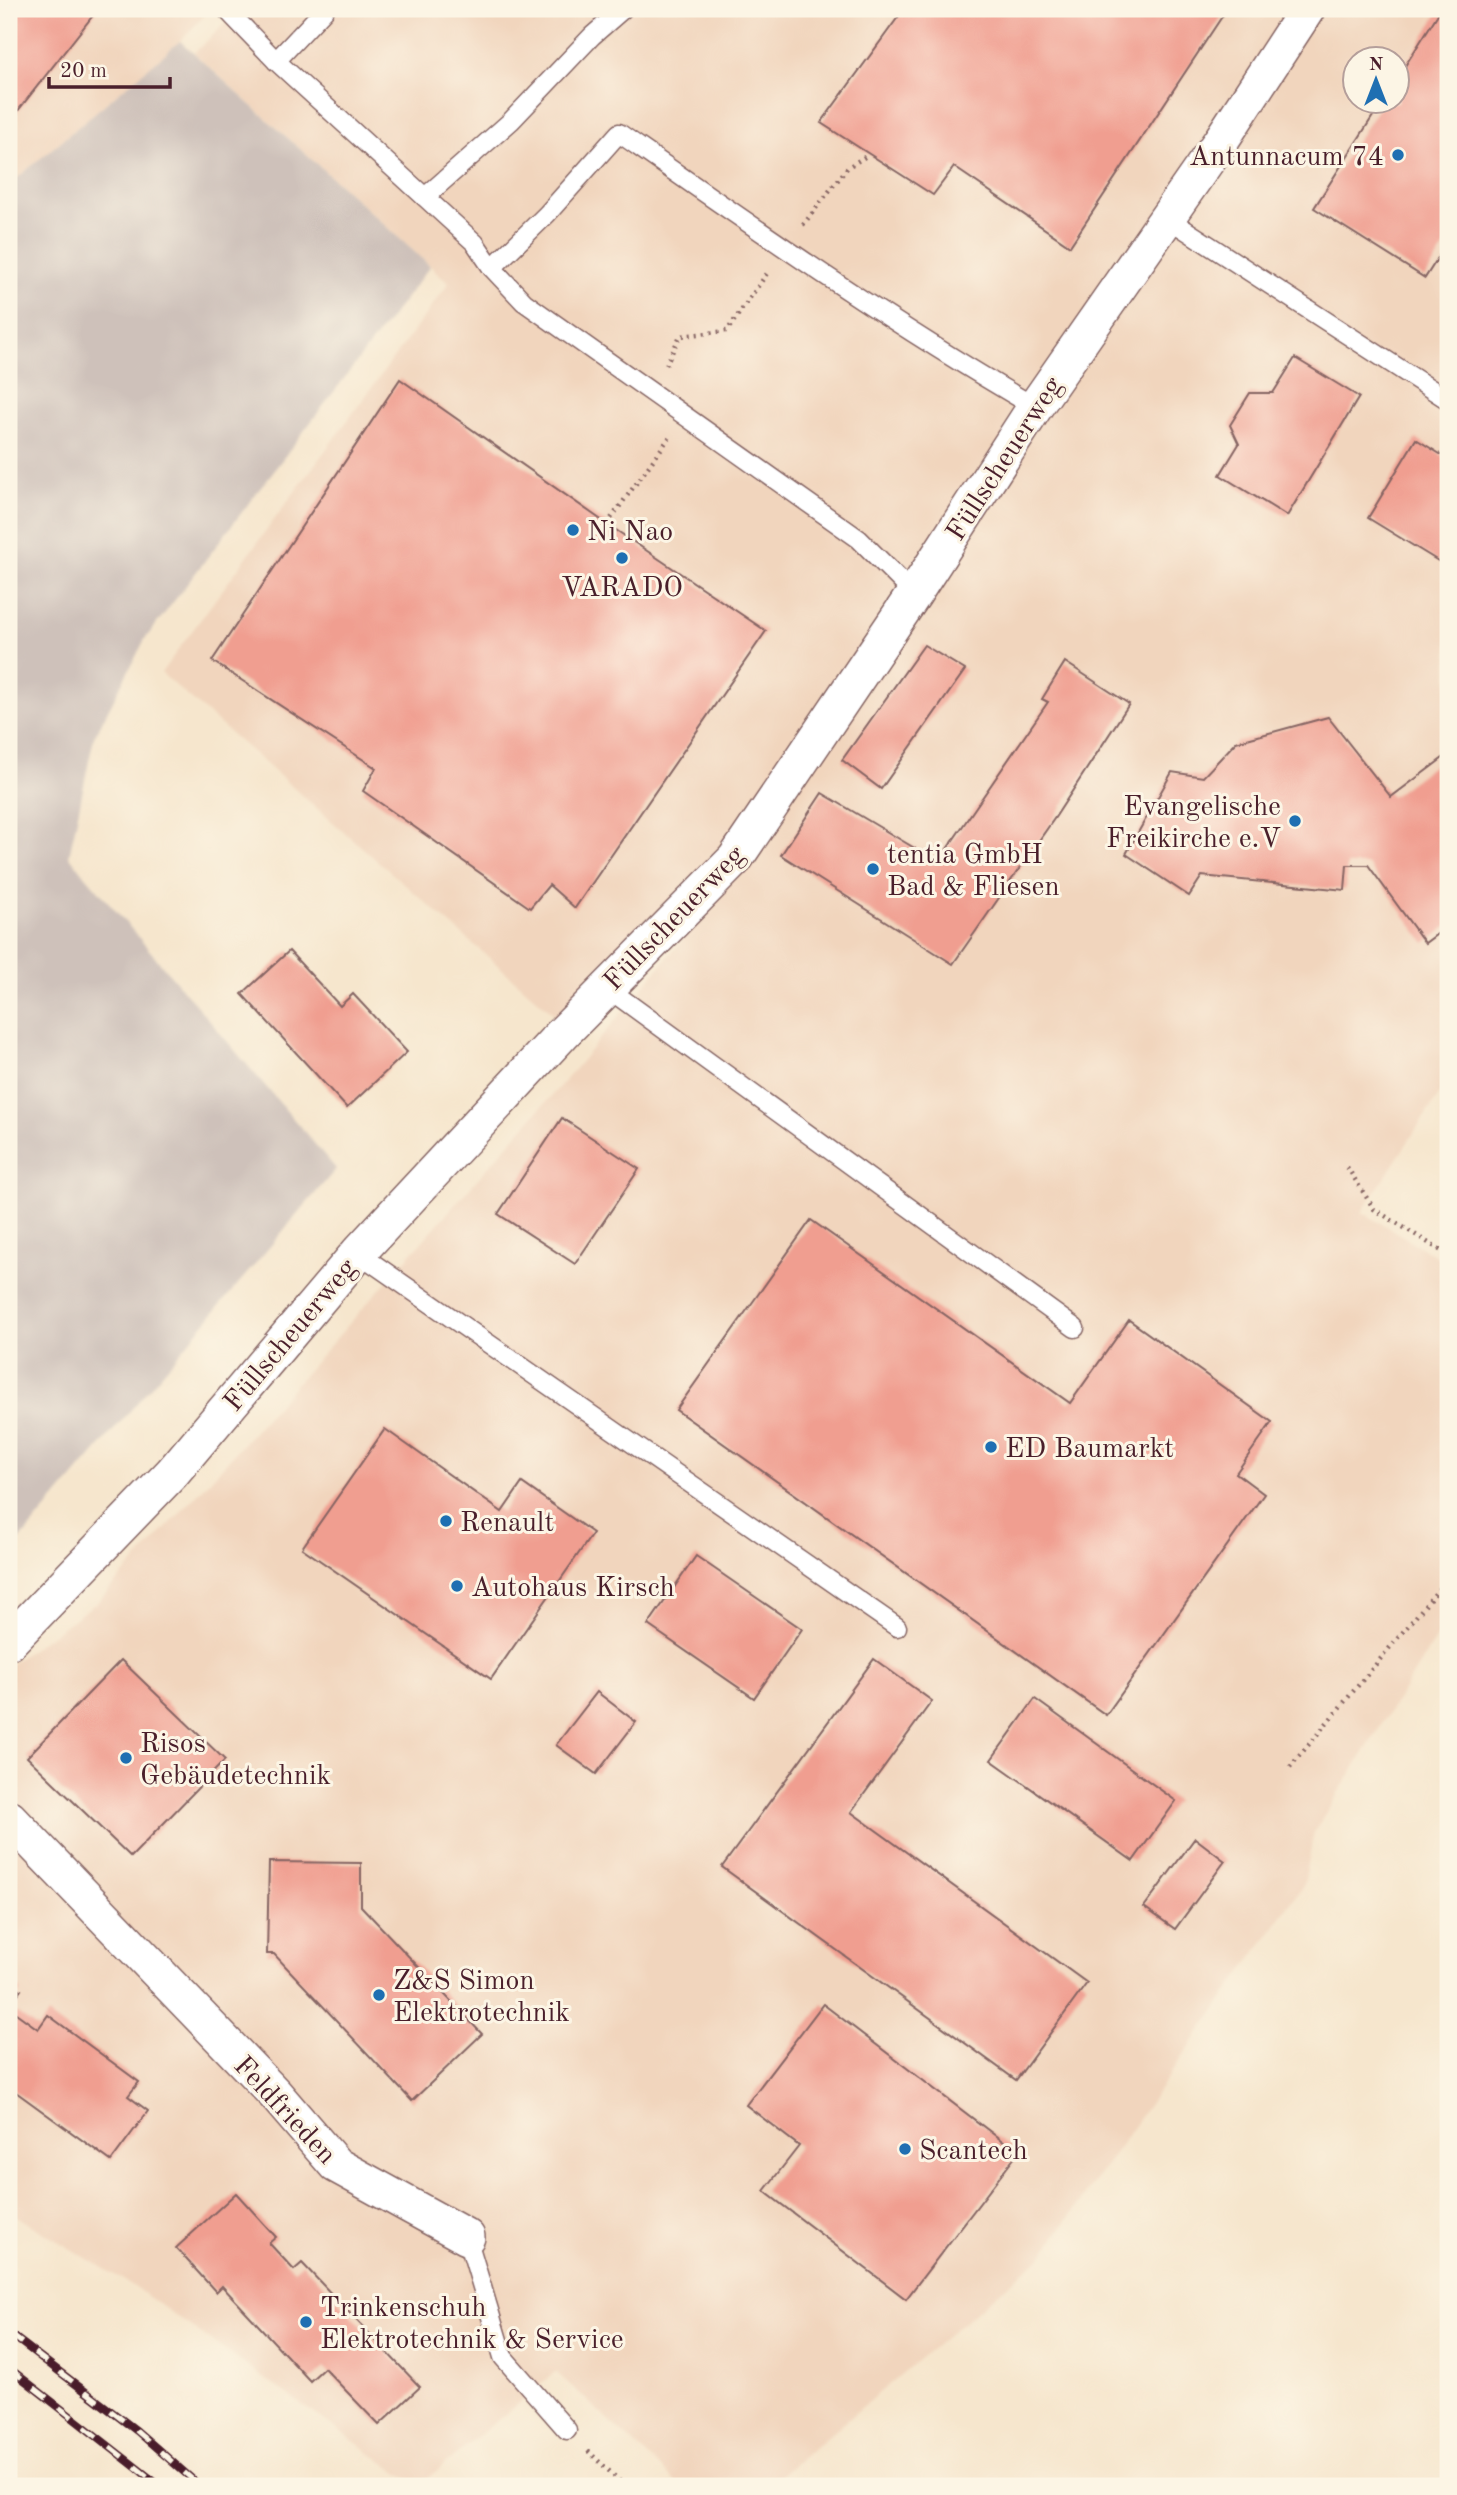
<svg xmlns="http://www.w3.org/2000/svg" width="1457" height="2495" font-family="'Old Standard TT',serif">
  <rect width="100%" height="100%" fill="#fcf5e5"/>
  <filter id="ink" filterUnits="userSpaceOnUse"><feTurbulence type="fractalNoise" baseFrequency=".0143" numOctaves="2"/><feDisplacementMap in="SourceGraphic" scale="14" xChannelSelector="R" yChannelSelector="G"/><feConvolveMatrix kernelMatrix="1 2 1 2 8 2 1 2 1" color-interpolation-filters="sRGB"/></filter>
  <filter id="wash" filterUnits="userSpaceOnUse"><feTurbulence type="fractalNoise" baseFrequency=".00686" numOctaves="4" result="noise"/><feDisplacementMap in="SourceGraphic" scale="28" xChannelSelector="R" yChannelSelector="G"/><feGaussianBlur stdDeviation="1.57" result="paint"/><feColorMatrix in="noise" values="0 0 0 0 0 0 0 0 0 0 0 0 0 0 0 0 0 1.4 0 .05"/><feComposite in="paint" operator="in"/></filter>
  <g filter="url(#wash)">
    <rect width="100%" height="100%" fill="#f6e6cd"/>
    <g fill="#f1d5bd" fill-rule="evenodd">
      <polygon points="9,9 211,9 180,41 9,185"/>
      <path d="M241,9H1448V1081L1362,1212L1448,1263V1619L1314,1832L1304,1884L1042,2256L768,2486H680L556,2372L418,2486L130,2284L9,2212V1665L99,1601L216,1474L569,1076L742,868L576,1033L161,673L449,283L194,53ZM1356,60H1398V102H1356Z"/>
    </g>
    <polygon fill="#cec1ba" points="180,41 430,266 145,639 94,737 69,856 336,1169 9,1553 9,185"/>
    <g id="blocks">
      <g fill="#f09e90">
        <polygon points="9,9 98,9 9,122"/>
        <polygon points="904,9 1227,9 1070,246 954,167 933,195 821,123"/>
        <polygon points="1441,9 1448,9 1448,242 1425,278 1314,208 1382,102 1398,102 1398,77"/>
        <polygon points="1295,358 1359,397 1287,516 1220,475 1239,444 1230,425 1250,393 1273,393"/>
        <polygon points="400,379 607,524 766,631 575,908 549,885 530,908 363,791 376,768 212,661"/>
        <polygon points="1416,439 1448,459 1448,567 1368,518"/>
        <polygon points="924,645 965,670 881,789 842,760"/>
        <polygon points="1065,662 1129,704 1056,816 953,964 781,855 822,793 938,862 1048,702 1042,699"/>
        <polygon points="1328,717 1391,797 1447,755 1448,757 1448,926 1425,943 1368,865 1347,865 1345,890 1202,876 1189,896 1126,854 1172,772 1203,777 1236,742"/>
        <polygon points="289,951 340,1006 353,994 407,1052 347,1108 242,994"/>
        <polygon points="562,1118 639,1169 575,1264 498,1214"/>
        <polygon points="811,1220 1070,1403 1129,1320 1272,1422 1236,1473 1264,1494 1106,1715 676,1410"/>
        <polygon points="385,1429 502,1512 522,1483 593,1533 491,1679 302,1548"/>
        <polygon points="696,1556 802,1629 754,1698 648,1625"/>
        <polygon points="874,1659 932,1701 851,1812 1087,1983 1016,2080 722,1867"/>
        <polygon points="121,1660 225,1760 131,1857 27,1757"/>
        <polygon points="597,1692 636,1722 596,1774 556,1745"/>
        <polygon points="1035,1699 1176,1801 1133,1861 991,1760"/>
        <polygon points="1195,1838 1225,1861 1175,1929 1144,1907"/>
        <polygon points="269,1862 361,1863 361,1906 482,2034 412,2101 274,1954 267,1954"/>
        <polygon points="9,1981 21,1990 9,2006"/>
        <polygon points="823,2004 1018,2153 906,2299 764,2191 799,2146 746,2105"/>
        <polygon points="9,2008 38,2029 48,2015 139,2082 128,2096 148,2111 111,2161 9,2087"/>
        <polygon points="236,2193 276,2237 269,2243 294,2270 302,2263 420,2387 379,2425 324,2368 310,2381 222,2286 216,2292 176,2248"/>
      </g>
    </g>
  </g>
  <g filter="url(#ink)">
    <use href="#blocks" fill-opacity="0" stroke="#866564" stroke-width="2"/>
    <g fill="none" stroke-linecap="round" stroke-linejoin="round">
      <g stroke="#866564" stroke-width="21">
        <g id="service">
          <polyline points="226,9 276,61 475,243 492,268 524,302 859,539 914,594"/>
          <polyline points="276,61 325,9"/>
          <polyline points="425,197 511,121 592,36 623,9"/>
          <polyline points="1167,218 1448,400"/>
          <path d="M492,268L547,214L619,133C755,228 891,324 1035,407"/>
          <polyline points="607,988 1075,1328"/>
          <polyline points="358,1253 897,1627"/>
          <polyline points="467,2237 503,2357 567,2430"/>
        </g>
      </g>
      <g stroke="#866564" stroke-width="38">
        <g id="minor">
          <polyline points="9,1642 172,1473 358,1253 562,1034 735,859 914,594 1035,407 1222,139 1307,9"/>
          <polyline points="9,1818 275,2094 336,2165 467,2237"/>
        </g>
      </g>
      <g stroke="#866564" stroke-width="4.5" stroke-dasharray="2 5" stroke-linecap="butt">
        <polyline points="803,225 848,167 868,155"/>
        <polyline points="666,365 680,336 727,331 768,272"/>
        <polyline points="607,524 669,438"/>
        <polyline points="1347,1167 1374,1209 1448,1255"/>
        <polyline points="1290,1767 1448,1578"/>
        <polyline points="588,2451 625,2486"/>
      </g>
      <use href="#service" stroke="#fff" stroke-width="18"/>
      <use href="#minor" stroke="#fff" stroke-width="35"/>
      <g stroke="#4a1f2b" stroke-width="8">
        <g id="rail">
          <polyline points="9,2333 137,2431 200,2486"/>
          <polyline points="9,2368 160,2486"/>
        </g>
      </g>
      <use href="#rail" stroke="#fcf5e5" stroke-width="5" stroke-dasharray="16" stroke-linecap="butt"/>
    </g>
  </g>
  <g fill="#1f6fb2" stroke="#fcf5e5" stroke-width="2.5">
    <circle cx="1398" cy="155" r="7"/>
    <circle cx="573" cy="530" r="7"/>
    <circle cx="622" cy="558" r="7"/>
    <circle cx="1295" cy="821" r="7"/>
    <circle cx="873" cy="869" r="7"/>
    <circle cx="991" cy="1447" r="7"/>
    <circle cx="446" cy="1521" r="7"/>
    <circle cx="457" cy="1586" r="7"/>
    <circle cx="126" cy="1758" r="7"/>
    <circle cx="379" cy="1995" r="7"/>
    <circle cx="905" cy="2149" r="7"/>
    <circle cx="306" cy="2322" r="7"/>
  </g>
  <g text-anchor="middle" stroke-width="6" stroke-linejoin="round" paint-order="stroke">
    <g font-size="28" fill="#4a1f2b" stroke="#fcf5e5" text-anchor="start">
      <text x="1384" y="165" text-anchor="end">Antunnacum 74</text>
      <text x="587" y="540">Ni Nao</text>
      <text x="622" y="596" text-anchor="middle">VARADO</text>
      <text x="1281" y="815" text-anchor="end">Evangelische<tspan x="1281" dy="32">Freikirche e.V</tspan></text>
      <text x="887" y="863">tentia GmbH<tspan x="887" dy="32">Bad &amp; Fliesen</tspan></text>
      <text x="1005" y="1457">ED Baumarkt</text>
      <text x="460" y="1531">Renault</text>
      <text x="471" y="1596">Autohaus Kirsch</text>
      <text x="140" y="1752">Risos<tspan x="140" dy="32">Gebäudetechnik</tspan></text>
      <text x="393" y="1989">Z&amp;S Simon<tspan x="393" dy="32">Elektrotechnik</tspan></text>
      <text x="919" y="2159">Scantech</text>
      <text x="320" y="2316">Trinkenschuh<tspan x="320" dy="32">Elektrotechnik &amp; Service</tspan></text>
    </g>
    <g font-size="28" fill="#4a1f2b" stroke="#fcf5e5">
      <text transform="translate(1003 458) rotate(-57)" y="10">Füllscheuerweg</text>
      <text transform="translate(673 917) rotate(-46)" y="10">Füllscheuerweg</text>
      <text transform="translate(289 1334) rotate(-50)" y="10">Füllscheuerweg</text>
      <text transform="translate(286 2109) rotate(47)" y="10">Feldfrieden</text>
    </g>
  </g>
  <rect width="1457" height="2495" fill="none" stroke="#fcf5e5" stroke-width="35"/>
  <g transform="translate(1376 80)"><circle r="33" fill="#fcf5e5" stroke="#b59f9b" stroke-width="2"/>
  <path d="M0-5L12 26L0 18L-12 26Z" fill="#1f6fb2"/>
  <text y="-10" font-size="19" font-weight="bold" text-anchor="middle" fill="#4a1f2b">N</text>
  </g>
  <path d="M49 77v10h121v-10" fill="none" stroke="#4a1f2b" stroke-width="3.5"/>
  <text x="60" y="77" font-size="21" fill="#4a1f2b" stroke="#fcf5e5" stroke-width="5" paint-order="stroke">20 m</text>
</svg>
